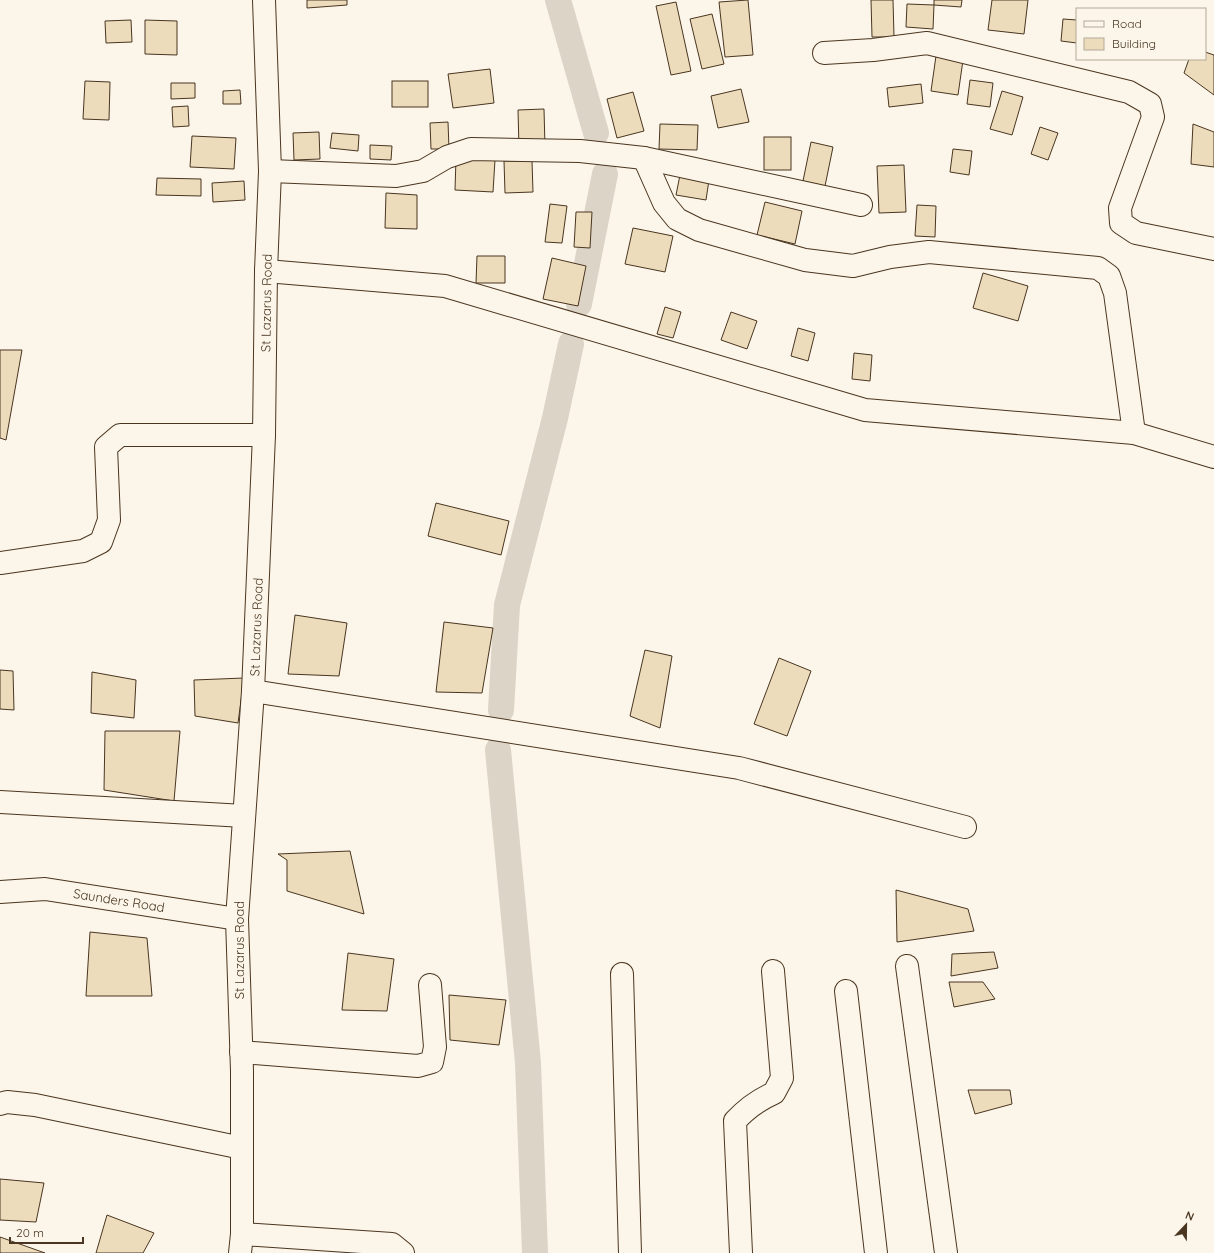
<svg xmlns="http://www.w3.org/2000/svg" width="1214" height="1253" font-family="Quicksand,sans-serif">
  <rect width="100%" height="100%" fill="#fbf6e9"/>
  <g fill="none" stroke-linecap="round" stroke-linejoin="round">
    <g stroke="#dcd4c6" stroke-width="26">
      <polyline points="558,0 596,133"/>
      <polyline points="579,304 605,174"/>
      <polyline points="501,710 507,605 555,418 571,344"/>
      <polyline points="498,750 528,1063 535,1253"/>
    </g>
  </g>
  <g fill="#ecdcbc" stroke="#4a3520">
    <polygon points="307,0 347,0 347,5 307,8"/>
    <polygon points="748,0 753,55 725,57 719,2"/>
    <polygon points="871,0 893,0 894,37 872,37"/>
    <polygon points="934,0 962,0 961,7 934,5"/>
    <polygon points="992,0 1028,0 1024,34 988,30"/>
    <polygon points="676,2 691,71 671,75 656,6"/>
    <polygon points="907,4 934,5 933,29 906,27"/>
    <polygon points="712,14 724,64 702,69 690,19"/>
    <polygon points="1063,19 1077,20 1077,43 1061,41"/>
    <polygon points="131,20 132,42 106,43 105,21"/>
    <polygon points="145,20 177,21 177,55 145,54"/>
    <polygon points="1205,52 1214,55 1214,95 1184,73 1189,59 1205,59"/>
    <polygon points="936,56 963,60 958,95 931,91"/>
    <polygon points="490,69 494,103 453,108 448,74"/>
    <polygon points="970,80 993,83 990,107 967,104"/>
    <polygon points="85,81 110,82 109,120 83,119"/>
    <rect x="392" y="81" width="36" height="26"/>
    <polygon points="171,83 195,83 195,98 171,99"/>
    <polygon points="921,84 923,103 889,107 887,88"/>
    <polygon points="741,89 749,122 718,128 711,96"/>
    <polygon points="240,90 241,104 223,104 223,91"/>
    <polygon points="1002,91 1023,97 1012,135 990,129"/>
    <polygon points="633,92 644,131 617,138 607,99"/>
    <polygon points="188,106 189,126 173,127 172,107"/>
    <polygon points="544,109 545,147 519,148 518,110"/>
    <polygon points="448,122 449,149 431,149 430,123"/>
    <polygon points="660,124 698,125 697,150 659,149"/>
    <polygon points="1193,124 1214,132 1214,167 1191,164"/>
    <polygon points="1040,127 1058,133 1048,160 1031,154"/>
    <polygon points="319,132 320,159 294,160 293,133"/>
    <polygon points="332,133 359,135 358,151 330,148"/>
    <polygon points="192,136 236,138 234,169 190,167"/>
    <rect x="764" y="137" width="27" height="33"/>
    <polygon points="811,142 833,147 825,186 803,181"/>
    <polygon points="370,145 392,146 391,160 370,159"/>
    <polygon points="953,149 972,151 969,175 950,172"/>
    <polygon points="456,158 495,160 493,192 455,190"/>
    <polygon points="504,161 532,161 533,192 505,193"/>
    <polygon points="904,165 906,212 879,213 877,166"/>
    <polygon points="680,175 709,180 706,200 676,195"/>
    <polygon points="157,178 201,179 201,196 156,195"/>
    <polygon points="244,181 245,200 213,202 212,183"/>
    <polygon points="386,193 417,195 417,229 385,228"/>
    <polygon points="765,202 802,211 795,244 757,235"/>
    <polygon points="550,204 567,206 562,243 545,242"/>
    <polygon points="917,205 936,206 935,237 915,236"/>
    <polygon points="576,212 592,212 590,248 574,247"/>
    <polygon points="633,228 673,236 665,272 625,264"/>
    <polygon points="477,256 505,256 505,283 476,283"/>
    <polygon points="552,258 586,266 578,306 543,299"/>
    <polygon points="983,273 1028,286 1018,321 973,308"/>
    <polygon points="665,307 681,312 673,338 657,334"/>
    <polygon points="731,312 757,321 747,349 721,340"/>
    <polygon points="798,328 815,333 808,361 791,356"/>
    <polygon points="0,350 22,350 6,440 0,438"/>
    <polygon points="854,353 872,355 870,381 852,379"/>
    <polygon points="436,503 509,521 501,555 428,536"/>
    <polygon points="295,615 347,623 339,676 288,674"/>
    <polygon points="444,622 493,628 482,693 436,692"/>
    <polygon points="645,650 672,656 660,728 630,716"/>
    <polygon points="779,658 811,671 787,736 754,724"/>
    <polygon points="0,670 13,671 14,710 0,709"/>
    <polygon points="92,672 136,680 134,718 91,713"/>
    <polygon points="244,678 238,723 195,716 194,680"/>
    <polygon points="105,731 180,731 174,801 104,790"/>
    <polygon points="350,851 364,914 287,891 287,860 278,854"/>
    <polygon points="896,890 968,909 974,931 897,942"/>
    <polygon points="90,932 147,938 152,996 86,996"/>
    <polygon points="994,952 998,968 951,976 952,954"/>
    <polygon points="348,953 394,959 387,1011 342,1010"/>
    <polygon points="949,982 983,982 995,999 954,1007"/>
    <polygon points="449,995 506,1000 499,1045 450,1040"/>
    <polygon points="968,1090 1010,1090 1012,1104 975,1114"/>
    <polygon points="0,1179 44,1183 36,1222 0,1220"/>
    <polygon points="107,1215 154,1233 143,1253 96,1253"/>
    <polygon points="0,1237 45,1253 0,1253"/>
  </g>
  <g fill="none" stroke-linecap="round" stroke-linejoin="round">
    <g stroke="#4a3520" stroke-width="24">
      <g id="minor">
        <polyline points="824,53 873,50 927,43 1129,92 1150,104 1153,117 1120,208 1121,223 1136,233 1214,249"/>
        <polyline points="644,158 664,203 677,219 699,230 805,260 853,266 890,257 929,252 1098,268 1109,276 1115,293 1134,433"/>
        <polyline points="270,171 396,176 423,171 447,157 471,149 580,151 644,158 861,205"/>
        <polyline points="266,271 445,286 865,410 1134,433 1214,457"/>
        <polyline points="0,563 83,551 101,542 109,520 106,447 120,435 264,435"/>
        <polyline points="253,691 739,768 965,827"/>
        <polyline points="0,802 244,816"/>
        <polyline points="0,892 45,889 237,919"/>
        <polyline points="907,966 946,1253"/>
        <polyline points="622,974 630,1253"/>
        <polyline points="846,991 876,1253"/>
        <polyline points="241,1052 418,1066 432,1062 435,1047 430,985"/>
        <polyline points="0,1104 7,1102 35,1105 242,1148"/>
        <polyline points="242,1234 392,1244 403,1253"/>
        <polyline points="240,1253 242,1234 242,1071 237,919 253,691 264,435 266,271 270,171 264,0"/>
        <path d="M741,1253L735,1121C747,1108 758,1100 774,1093L782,1078L773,971"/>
      </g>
    </g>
    <use href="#minor" stroke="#fbf6e9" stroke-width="22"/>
  </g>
  <g text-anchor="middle" stroke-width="3" stroke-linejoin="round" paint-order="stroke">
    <g font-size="13" fill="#4a3520" stroke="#fbf6e9">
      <text transform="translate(266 303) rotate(-89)" y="5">St Lazarus Road</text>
      <text transform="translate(256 627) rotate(-88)" y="5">St Lazarus Road</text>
      <text transform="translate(119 900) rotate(9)" y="5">Saunders Road</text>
      <text transform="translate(239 950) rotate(-90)" y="5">St Lazarus Road</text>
    </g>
  </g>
  <rect x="1076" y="8" width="130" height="52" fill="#fbf6e9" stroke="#b4a999"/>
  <rect x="1084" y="21" width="20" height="6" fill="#fbf6e9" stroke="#b4a999"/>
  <text x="1112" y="28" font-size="12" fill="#4a3520">Road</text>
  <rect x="1084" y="38" width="20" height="12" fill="#ecdcbc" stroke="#b4a999"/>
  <text x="1112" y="48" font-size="12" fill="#4a3520">Building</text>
  <g transform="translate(1186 1225) rotate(22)" stroke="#fbf6e9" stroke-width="3" paint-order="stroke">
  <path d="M0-3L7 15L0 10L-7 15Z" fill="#4a3520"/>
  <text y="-6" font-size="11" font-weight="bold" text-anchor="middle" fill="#4a3520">N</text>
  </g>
  <path d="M10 1237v6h73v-6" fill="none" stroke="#4a3520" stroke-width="2"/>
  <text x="16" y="1237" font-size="12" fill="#4a3520" stroke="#fbf6e9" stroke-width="3" paint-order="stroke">20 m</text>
</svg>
